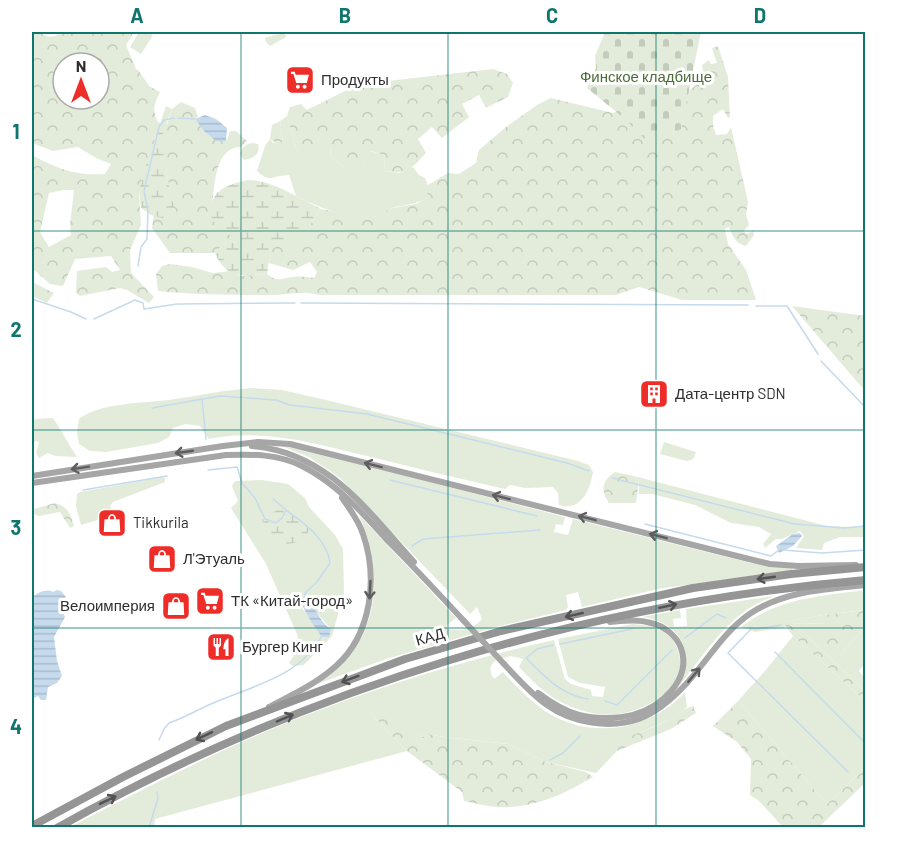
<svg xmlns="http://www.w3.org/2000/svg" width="897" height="859" font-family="Barlow,sans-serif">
  <defs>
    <pattern id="forest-crowns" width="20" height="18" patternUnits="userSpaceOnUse" patternTransform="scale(1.5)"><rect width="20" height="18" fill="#e3ecdb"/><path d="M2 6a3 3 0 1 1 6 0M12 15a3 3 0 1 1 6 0" fill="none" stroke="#c3cbbc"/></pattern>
    <pattern id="wetland-marsh" width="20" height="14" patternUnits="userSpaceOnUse" patternTransform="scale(1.5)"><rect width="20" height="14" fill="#e3ecdb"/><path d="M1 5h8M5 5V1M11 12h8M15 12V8" fill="none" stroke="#c3cbbc"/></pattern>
    <pattern id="cemetery-stones" width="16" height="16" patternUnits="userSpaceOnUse" patternTransform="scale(1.5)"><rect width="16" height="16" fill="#e3ecdb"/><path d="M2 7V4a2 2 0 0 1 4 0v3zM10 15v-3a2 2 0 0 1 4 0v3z" fill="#c3cbbc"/></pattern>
    <pattern id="water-rules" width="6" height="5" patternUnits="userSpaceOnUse" patternTransform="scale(1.5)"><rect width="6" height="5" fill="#c6daed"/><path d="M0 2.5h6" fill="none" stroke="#abc"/></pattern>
  </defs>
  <rect width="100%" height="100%" fill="#fff"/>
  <g fill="#e3ecdb" fill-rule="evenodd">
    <polygon points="139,32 147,32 153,35 141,54 130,47"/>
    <polygon points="285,32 286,37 270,46 266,42 265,38"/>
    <path d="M287,116L298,154L311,146H330L331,158L345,167H364L369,151L385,155L384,171L399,173L413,167L419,175L425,178L429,188L427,198C416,204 407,205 395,207C387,209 382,215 374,217C349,220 318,207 296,196L289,175C273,175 270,184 257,171L265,146L270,139L273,143L283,141L280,121Z"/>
    <path d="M253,143L258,144C261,154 253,159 244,160L240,154C243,146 245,144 253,143Z"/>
    <path d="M252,388L282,390L326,400L578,461L589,465L593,472C590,490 581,512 559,505L558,493L553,487L525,488L510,485L505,489C460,479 416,468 371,457C318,444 264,428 209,439L200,426L186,424L173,428L169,437L158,443L106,452L90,451L79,444L77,432L79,419C99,403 143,403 169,400C197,396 224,390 252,388Z"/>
    <path d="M53,418C62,431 68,444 77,457L55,456L48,453L39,458L36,453L39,442L35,441L32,448V419Z"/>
    <polygon points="664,442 696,452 693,459 687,461 660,454"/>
    <path d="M279,445L305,450L565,517L563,525L556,524L554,532L568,535L573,519L751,563L792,568V570L658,589L582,607L578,592L566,595L568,607L566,610L493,628L386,659L317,684C329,674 343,665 352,653C382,612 379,559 359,515L456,618L446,626L449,629C460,632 475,628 482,619L477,607L470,614L340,478L309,457Z"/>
    <polygon points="634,476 827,526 852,527 865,525 865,537 840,537 824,543 822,550 796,548 804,536 800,531 782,539 776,539 765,548 763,544 771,534 759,527 731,523 695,505 652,494 639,494 639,481"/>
    <polygon points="163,477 165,478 165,482 113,502 110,506 114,515 81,525 76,506 77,494 80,492"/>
    <path d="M262,480L288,484L305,498L309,507L335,535L343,549L344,593L332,636L304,665L293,666L289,663L299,647L297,634L266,564L231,508L238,501L232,486L235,481ZM302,608H313L330,628L316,629L311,619Z"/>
    <path d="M865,590V610L823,615L784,622L786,627L755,632L741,627C777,598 822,596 865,590Z"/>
    <path d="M774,596C767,599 759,602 753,606C722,624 701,659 679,686C696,652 680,622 642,617L680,610L681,618L673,619L674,627L687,626L686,609Z"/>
    <polygon points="829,623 839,656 865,627 865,664 859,671 864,677 865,675 865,691 794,624"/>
    <path d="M633,624C644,625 655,626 664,632C681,643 685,668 674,685C670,691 662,696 656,700C628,718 596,719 565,704C547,696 532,681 519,667L523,659L511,656L496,660C489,666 489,671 494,679L503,672C517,687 531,702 548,713C592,740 651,730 685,692L687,707L673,718L614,744L617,751L596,773L546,762L508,744L444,737L428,734L423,737L375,711L371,714L407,751L155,819L154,827L68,828C141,790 215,752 291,721C376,687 464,660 554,640L565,679L571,684L591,690L592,696L603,697L605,687L580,683L568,677L558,639Z"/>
    <polygon points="793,636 865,701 865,768 827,804 738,701 765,671"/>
  </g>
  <g fill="url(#forest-crowns)" fill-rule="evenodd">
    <path d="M32,32C47,33 47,42 63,32H134L126,45L136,69L139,71L149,86L160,92C154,104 152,110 158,122L167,124L172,109L181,102L195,108L198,117L195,119L227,140L230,131H236L247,141L241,147C217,147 215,179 213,197C212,203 209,209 207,215L232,236L215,253H170L152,228L154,212L171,202L166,166L139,191L141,225L130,250L131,273L154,297L149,303L127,290L120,288L80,296L76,293L77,271L106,267L112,272L120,270L111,256L75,259L63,286L50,284L32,268V155C58,169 75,176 105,174L111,164L96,158L78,147L53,151L32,143ZM63,63H99V99H63ZM63,190H74L70,224L71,235L49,247L40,232L49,193Z"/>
    <path d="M718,46L728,77L730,117L728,118L723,109L713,116V125L716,135L727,134L731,127L748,202L746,214L749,225L744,231L746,234L753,231L754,235L746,246C736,244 733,237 729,227L725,229L728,244L746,270L756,300H682L639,287L616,295H320C304,291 290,294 274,295C236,295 196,295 158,291L156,274L162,266L170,264L192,267L213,273L231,271L241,276L267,274C277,282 281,279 292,277C298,276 307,277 314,278L317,272L310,262L293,270L269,263L271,240L310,225L321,209L359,216L374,217L392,208L416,204L427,198L428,185L448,173L459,174L476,163L479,150L506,127L537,105L551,98L613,113L633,104L682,96L704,79L702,65L709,60L711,64L717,63L712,48Z"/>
    <path d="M493,69L507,74L513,83L508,97L486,108L479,95L462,104L469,117L442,138L432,127L418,139L426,153C411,169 407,175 384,171L385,155L370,151L364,167H345L331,158L330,146H311V161H303L298,154L287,116L290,107L301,104L307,110L347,90L388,81Z"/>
    <polygon points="280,121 283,141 279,145 270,139 272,125"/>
    <polygon points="32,282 54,293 47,303 32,296"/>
    <polygon points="792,306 865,316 865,391"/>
    <path d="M615,472L634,476L639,481L636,503H609C600,491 602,480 615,472Z"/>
    <path d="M55,503C68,507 70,513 74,526L70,528L60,512L39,516L34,514V509Z"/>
    <polygon points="865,610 865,627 839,656 816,638 828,623 794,624 865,691 865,701 793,636 783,622 823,615"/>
    <polygon points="738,701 827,804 865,768 865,783 819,827 783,827 759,801 750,795 751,759 737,742 713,726"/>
    <path d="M693,706L696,713L671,729L617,751L613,744C632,734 653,729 672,718C679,714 684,708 693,706Z"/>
    <path d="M375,710L423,737L428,734L444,737L508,744L546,762L586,772L593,777C563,795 532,809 496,807C486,806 475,803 464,801L462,792L407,751L371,714Z"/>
  </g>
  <g fill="url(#wetland-marsh)">
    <polygon points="166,106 172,109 164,129 163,145 170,194 176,211 170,220 151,215 141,208 139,191 142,177"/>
    <path d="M247,180C269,179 301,199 321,209L310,225L294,242L272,240L267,274C243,276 226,279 215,253L231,236L207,215C215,189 221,187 247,180Z"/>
    <path d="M287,507L306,521L309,531L302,541C276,548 274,543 262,520L271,513Z"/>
  </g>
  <polygon fill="url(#cemetery-stones)" points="605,32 701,32 681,129 647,141 625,119 587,88 596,68 595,56"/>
  <g fill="url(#water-rules)">
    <polygon points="205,115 216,119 227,128 226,141 216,141 205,132 195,119"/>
    <polygon points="800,533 802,536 793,546 779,553 776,546 793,534"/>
    <path d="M57,590L61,591L66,597L60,603L65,617L54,637L57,661L62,676L57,683L48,687L46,700H41L38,696L32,699V597C38,593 46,588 53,592Z"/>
    <path d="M307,597C315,605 319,622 331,629L329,637H322C316,629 300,606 301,598Z"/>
  </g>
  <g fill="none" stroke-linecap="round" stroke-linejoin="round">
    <g stroke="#c6daed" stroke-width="1.5">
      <polyline points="178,118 195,119"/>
      <polyline points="138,266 141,247 147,239 148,211 144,191 159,127 164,120 174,118"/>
      <polyline points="32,299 71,312 86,319"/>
      <polyline points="301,303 748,305"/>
      <polyline points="756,306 787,306 818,354"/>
      <polyline points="94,319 135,300 143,303 144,309 177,304 295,303"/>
      <polyline points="821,361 866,408"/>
      <polyline points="202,399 206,439"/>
      <polyline points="152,408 220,396 276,400 290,405 367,414 567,463 589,471"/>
      <path d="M208,470L237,467L242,483L255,498L265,519L276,523L282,518L286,510C304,523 327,539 330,563L317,582L305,593L304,600"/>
      <polyline points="612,478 795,524 844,528 866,526"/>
      <polyline points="390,480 537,516"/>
      <polyline points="83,490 167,476"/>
      <polyline points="273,499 285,509"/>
      <polyline points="645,524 771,556 779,550"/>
      <polyline points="412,546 423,539 540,530"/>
      <polyline points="783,550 822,553 866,550"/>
      <polyline points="750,628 756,629 781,625"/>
      <polyline points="752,628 728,653 848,772"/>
      <polyline points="685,638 717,614 726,618"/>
      <polyline points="560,644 632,629"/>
      <path d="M553,645L537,649L526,658C543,675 562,696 588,699"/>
      <polyline points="775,652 866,744"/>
      <polyline points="605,701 617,705 672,650"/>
      <path d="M159,740L164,729L169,723C184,718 197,710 211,704C251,686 301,677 322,635"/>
      <polyline points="550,760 563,753 580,736"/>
      <polyline points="149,828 158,798 157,792"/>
    </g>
    <g stroke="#a6a6a6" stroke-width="6">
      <path d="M252,446C327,452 367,510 414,562"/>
      <polyline points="32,476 223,446 258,442 290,444 745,558 770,564 798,566 856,565"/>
      <path d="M32,483L226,455C252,454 278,454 302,466C336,483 363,513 388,541C414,567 439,594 464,621"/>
      <path d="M504,664C518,679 531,694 547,705C572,723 610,729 639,719C658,712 673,698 686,684C708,660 724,631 751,613C784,591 827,589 866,585"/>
      <path d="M538,693C550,702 564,711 579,715C595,719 617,719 633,715C661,707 692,680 681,648C676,635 664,626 651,623C637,619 623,621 610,622"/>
      <path d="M269,707C292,695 316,684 336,666C372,634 378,577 363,534C359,521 350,509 342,498"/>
    </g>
    <g stroke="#959595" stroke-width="8">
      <polyline points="32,826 123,777 226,726 405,659 501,631 693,588 791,574 866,567"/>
      <path d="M57,828C306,688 582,604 866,580"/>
    </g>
    <polyline stroke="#a6a6a6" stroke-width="6" points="464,621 504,664"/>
  </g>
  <defs><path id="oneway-shaft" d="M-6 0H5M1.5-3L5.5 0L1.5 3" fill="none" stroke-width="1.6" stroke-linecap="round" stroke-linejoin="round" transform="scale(1.5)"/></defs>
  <g stroke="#5e5e5e">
    <use href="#oneway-shaft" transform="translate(184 452) rotate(172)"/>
    <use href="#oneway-shaft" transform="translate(373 465) rotate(-166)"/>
    <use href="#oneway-shaft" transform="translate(80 468) rotate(171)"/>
    <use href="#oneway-shaft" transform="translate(501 497) rotate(-166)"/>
    <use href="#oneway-shaft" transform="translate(587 518) rotate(-166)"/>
    <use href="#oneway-shaft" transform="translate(658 536) rotate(-166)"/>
    <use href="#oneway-shaft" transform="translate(370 590) rotate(93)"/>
    <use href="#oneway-shaft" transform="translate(694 675) rotate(-50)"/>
  </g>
  <g stroke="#525252">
    <use href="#oneway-shaft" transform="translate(766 578) rotate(172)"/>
    <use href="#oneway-shaft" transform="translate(668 606) rotate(-12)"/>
    <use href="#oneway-shaft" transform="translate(574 615) rotate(167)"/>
    <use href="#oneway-shaft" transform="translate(350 679) rotate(160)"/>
    <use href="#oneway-shaft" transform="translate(285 718) rotate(-23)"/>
    <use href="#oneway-shaft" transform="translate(204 736) rotate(155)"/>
    <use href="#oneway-shaft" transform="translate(108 800) rotate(-26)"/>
  </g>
  <path fill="none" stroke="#0f766e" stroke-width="1.5" stroke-opacity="0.55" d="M241,32V828M448,32V828M656,32V828M32,231H866M32,430H866M32,628H866"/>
  <defs>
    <g id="supermarket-square" transform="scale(1.5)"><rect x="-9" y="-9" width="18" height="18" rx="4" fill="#ee2c28" stroke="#fff"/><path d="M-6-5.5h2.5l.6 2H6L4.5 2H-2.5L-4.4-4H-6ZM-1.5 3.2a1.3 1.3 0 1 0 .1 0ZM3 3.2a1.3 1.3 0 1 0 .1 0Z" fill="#fff"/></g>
    <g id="building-square" transform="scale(1.5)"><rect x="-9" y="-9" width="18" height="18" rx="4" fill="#ee2c28" stroke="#fff"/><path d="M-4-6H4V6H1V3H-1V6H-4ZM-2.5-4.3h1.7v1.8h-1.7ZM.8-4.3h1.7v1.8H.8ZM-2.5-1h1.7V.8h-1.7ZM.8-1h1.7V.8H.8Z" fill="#fff"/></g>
    <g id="shop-square" transform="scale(1.5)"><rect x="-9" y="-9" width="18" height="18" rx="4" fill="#ee2c28" stroke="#fff"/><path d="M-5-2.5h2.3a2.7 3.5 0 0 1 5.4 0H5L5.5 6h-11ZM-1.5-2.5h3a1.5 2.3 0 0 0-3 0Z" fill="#fff"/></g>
    <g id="restaurant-square" transform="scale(1.5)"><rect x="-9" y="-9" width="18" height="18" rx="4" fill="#ee2c28" stroke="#fff"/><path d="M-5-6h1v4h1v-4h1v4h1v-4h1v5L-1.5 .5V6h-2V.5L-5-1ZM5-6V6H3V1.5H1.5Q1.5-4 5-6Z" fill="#fff"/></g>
  </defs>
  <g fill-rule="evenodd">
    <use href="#supermarket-square" x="300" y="80"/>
    <use href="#building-square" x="654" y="394"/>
    <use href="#shop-square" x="112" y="523"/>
    <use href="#shop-square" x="162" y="559"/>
    <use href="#supermarket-square" x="210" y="601"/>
    <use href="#shop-square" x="176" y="606"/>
    <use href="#restaurant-square" x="221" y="647"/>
  </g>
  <g text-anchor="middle" stroke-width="6" stroke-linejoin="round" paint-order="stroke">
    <g font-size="15" fill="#4c6c39" stroke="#fff">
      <text x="646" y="82">Финское кладбище</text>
    </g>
    <g font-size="15" fill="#2e2e2e" stroke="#fff" text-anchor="start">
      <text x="321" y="85">Продукты</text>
      <text x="675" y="399">Дата-центр SDN</text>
      <text x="133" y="528">Tikkurila</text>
      <text x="183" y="564">Л'Этуаль</text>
      <text x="231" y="606">ТК «Китай-город»</text>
      <text x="155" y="611" text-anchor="end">Велоимперия</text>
      <text x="242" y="652">Бургер Кинг</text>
    </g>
    <g font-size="15" fill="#2e2e2e" stroke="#fff">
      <text transform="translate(430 637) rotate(-16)" y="5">КАД</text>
    </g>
  </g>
  <rect width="897" height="859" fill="none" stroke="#ffffff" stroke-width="66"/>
  <g transform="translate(81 81)"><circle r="28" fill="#ffffff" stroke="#ababab" stroke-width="1.5"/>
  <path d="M0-4.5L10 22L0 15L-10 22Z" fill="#ee2c28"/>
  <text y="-9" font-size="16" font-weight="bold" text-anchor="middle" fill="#2e2e2e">N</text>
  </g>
  <rect x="33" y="33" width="831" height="793" fill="none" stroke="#0f766e" stroke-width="2"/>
  <g font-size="20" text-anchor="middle" font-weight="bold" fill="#0f766e">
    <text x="137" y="23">A</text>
    <text x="345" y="23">B</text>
    <text x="552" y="23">C</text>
    <text x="760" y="23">D</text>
    <text x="16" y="139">1</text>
    <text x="16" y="337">2</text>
    <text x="16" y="535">3</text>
    <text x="16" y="734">4</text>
  </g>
</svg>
